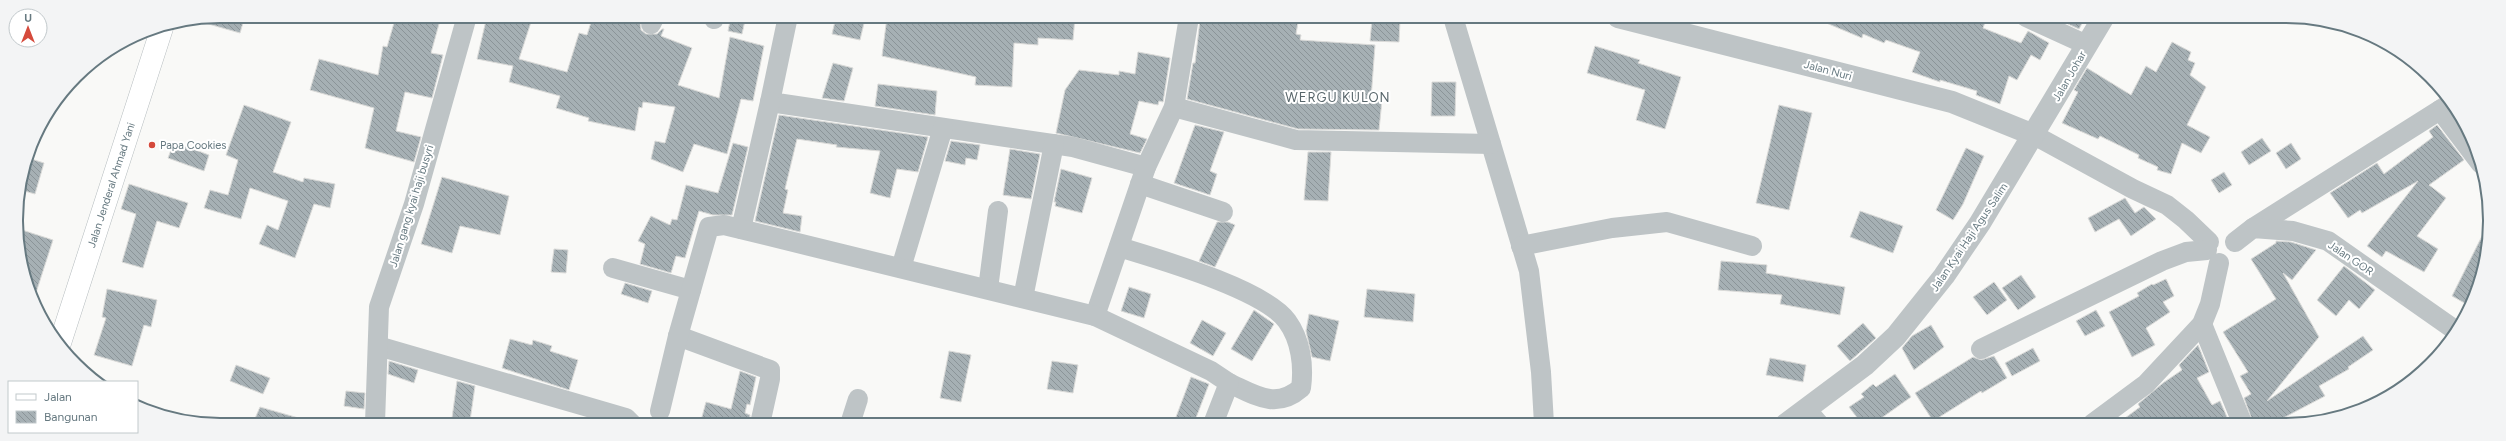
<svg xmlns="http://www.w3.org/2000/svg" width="2506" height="441" font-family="Figtree,sans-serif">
  <defs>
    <pattern id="building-back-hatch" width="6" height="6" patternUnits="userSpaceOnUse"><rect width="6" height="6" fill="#a6b0b4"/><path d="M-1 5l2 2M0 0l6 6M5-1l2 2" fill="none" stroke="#8b9498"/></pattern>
  </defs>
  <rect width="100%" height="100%" fill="#f9f9f7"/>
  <g fill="url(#building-back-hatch)" stroke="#dbdbd9">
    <polygon points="220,16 245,16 240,33 198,21"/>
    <polygon points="396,16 410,16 439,24 431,53 443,55 432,98 405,92 396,131 421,137 414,162 365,148 374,108 310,90 319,59 378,75 383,46 387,47"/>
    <polygon points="487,16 523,16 532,19 519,59 567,72 579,33 587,35 593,16 634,16 633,19 640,21 641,30 646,34 657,34 662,29 664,29 661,36 692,48 678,85 719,98 730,37 764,46 753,101 741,99 727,154 694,144 683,172 651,159 655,141 665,143 675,107 643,102 642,108 639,107 635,131 588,121 589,118 556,108 560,96 509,82 513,66 477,59"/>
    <polygon points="731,16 746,16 742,34 728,31"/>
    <polygon points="836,17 865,19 860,40 832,34"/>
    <polygon points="887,17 925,23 926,17 1075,17 1073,40 1038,38 1038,45 1014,43 1012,87 975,85 976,77 882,56"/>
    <polygon points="1225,17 1299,17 1296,34 1301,35 1300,40 1375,45 1371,99 1382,100 1379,130 1298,129 1187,99 1193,63 1195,63 1200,20 1225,21"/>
    <polygon points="1812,17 1987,17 1983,28 2021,43 2028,31 2049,43 2040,60 2031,55 2017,80 2009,76 2000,104 1976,95 1977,91 1940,80 1940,82 1912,72 1920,52 1886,40 1884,43 1863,34 1862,38"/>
    <polygon points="2055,18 2085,18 2079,29"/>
    <polygon points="1372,19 1400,21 1399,42 1370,41"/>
    <polygon points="2172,42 2191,52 2188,60 2195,63 2190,75 2206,87 2187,125 2210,137 2201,153 2182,143 2171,174 2157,170 2158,167 2138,158 2139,155 2100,136 2098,139 2062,123 2078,92 2074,90 2087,68 2131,95 2146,66 2156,72"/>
    <polygon points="1595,46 1640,60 1638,63 1681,77 1665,129 1636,120 1645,90 1587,73"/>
    <polygon points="1138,52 1170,58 1163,102 1159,101 1158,105 1139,101 1130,134 1147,139 1140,153 1056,133 1065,90 1079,70 1119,75 1119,71 1135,74"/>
    <polygon points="833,63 853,68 844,101 822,98"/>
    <polygon points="1432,82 1456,82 1455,116 1431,116"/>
    <polygon points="878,84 937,91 935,115 875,106"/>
    <polygon points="244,105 291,122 273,172 303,182 304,178 335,184 330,208 314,204 295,258 259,244 267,225 278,230 288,201 250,188 241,219 204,208 210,190 228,195 238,160 226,155"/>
    <polygon points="1779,105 1812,113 1789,210 1756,203"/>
    <polygon points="779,115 928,137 918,172 897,169 890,198 870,193 880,151 836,147 837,145 797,139 785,189 788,190 783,213 802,216 800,232 755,221"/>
    <polygon points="1195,125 1224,132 1210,171 1217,174 1210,195 1174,183"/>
    <polygon points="2437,125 2464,160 2429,185 2446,198 2417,236 2438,249 2424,272 2386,251 2382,257 2367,246 2418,181 2362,213 2360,210 2348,218 2330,193 2377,163 2384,174 2433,137 2429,131"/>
    <polygon points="2262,138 2271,151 2249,165 2241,152"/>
    <polygon points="951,141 980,145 977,160 966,158 965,165 945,161"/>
    <polygon points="174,142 209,155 204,171 168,158"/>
    <polygon points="733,143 748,147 732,215 713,215 699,211 685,258 676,256 671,273 640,264 645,244 638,241 651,216 670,225 672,219 677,220 686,185 718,193"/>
    <polygon points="2291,143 2301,159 2286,169 2276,153"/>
    <polygon points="1966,148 1984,156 1963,204 1953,220 1936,210"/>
    <polygon points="1010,149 1040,154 1031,199 1003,195"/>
    <polygon points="1308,152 1331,152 1328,201 1304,200"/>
    <polygon points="28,158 44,163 35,194 21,190"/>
    <polygon points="1061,169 1092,178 1082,213 1055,206 1056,202 1054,202"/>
    <polygon points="2224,172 2232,185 2219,193 2211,180"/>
    <polygon points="442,177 509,196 500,235 460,226 452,253 421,244"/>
    <polygon points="129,184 188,203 179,228 157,221 143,268 122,262 136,214 121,209"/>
    <polygon points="2125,198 2135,213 2144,207 2156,219 2131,236 2119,219 2095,232 2088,218"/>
    <polygon points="1860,211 1903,226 1893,253 1850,237"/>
    <polygon points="1217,222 1228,222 1235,225 1215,267 1199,261"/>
    <polygon points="19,229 53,240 34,299 27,286"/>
    <polygon points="2484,232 2487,233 2488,247 2470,306 2452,296"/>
    <polygon points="2276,241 2291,242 2316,250 2292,280 2283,273 2319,337 2267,401 2363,336 2373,350 2348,367 2349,369 2319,386 2325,396 2270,425 2254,425 2244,398 2251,394 2240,376 2248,372 2223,332 2276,299 2251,259 2276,243"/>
    <polygon points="554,249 568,250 566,273 551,272"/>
    <polygon points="1721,261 1767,265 1766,273 1845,287 1840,315 1780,304 1782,295 1718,290"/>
    <polygon points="2344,266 2375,290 2359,309 2349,300 2336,316 2317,300"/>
    <polygon points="2021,275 2036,297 2018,310 2002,288"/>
    <polygon points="2166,279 2174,296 2163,302 2170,312 2146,328 2155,345 2132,357 2109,312 2139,296 2137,293 2152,284 2153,285"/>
    <polygon points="1994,282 2007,300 1987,315 1973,297"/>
    <polygon points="625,283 652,291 648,303 621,294"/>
    <polygon points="1129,287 1151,294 1144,318 1121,311"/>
    <polygon points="107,289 157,300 151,327 144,325 132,366 94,355 106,318 102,317"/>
    <polygon points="1367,289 1415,294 1413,322 1364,317"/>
    <polygon points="1254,310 1274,324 1252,361 1231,349"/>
    <polygon points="2096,310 2105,326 2085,336 2076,321"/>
    <polygon points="1309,314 1339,321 1330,361 1312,357 1306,331"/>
    <polygon points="1202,320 1226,333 1213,356 1190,343"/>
    <polygon points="1863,323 1876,338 1850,361 1837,346"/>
    <polygon points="1931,325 1944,347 1914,370 1902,348 1912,336"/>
    <polygon points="510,339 532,345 533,340 552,346 550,351 578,360 569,390 502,368"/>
    <polygon points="2198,345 2209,372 2197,378 2212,405 2220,401 2230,424 2117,424 2140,407 2138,404 2163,383 2182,370 2179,365"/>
    <polygon points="2033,348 2040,361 2012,376 2005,363"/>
    <polygon points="949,351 971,355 961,402 940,398"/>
    <polygon points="1994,356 2007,378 1982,393 1981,391 1933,421 1915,393 1973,357 1981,360"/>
    <polygon points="1770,358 1806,365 1803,382 1766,375"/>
    <polygon points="389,361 418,370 414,383 388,374"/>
    <polygon points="1052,361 1078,365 1073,393 1047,389"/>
    <polygon points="236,365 270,378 263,394 230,381"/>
    <polygon points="740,371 756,377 750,405 747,404 745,413 750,415 749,424 700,424 706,402 731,409"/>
    <polygon points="1895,374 1911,397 1873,424 1862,424 1849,407 1864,397 1861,394 1873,384 1876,387"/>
    <polygon points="1191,377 1209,384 1194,423 1176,417"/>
    <polygon points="457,381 475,386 470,421 452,418"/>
    <polygon points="346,391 365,393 364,409 344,406"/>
    <polygon points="260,407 302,419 301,423 253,423"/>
  </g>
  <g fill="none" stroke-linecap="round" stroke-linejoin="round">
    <g stroke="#b3babd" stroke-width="23">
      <polyline id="secondary" points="60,343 162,28"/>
    </g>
    <g stroke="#bec4c6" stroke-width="20">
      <polyline points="788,16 770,102 1073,147 1146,167"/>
      <polyline points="1453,17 1529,271 1541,372 1544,424"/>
      <polyline points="2026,17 2087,45"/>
      <polyline points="714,19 715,16"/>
      <polyline points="651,24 655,16"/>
      <polyline points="1174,107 1296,140 1491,144"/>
      <polyline points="2440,110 2481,164"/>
      <polyline points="2034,135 2133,189 2167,205 2186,220 2209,242"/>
      <polyline points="1140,184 1223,212"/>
      <polyline points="2253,228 2451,103"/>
      <polyline points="741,229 770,102"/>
      <polyline points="2235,242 2253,228 2293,231 2328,241 2455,330"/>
      <polyline points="1521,246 1612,228 1667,222 1752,246"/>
      <path d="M1119,247C1158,259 1264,289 1287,321C1301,340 1304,366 1301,388C1276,410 1255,395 1229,383"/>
      <polyline points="613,268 691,290"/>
      <polyline points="901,268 943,128"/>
      <polyline points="988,289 998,211"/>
      <polyline points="1023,298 1054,144"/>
      <polyline points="1095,316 1146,167 1174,107 1189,17"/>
      <polyline points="2202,324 2243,425"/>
      <polyline points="678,336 770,370 770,379 760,424"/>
      <polyline points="378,346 626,418 632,424"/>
      <polyline points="1981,349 2162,261 2186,252 2207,250"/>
      <polyline points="1806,409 1819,424"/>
      <polyline points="660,411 678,336 709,227 724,225 1095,316 1211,371 1229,383 1213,424"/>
      <polyline points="375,423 379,307 414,204 467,16"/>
      <polyline points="850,424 858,399"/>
      <polyline points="2092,424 2146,384 2202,324 2210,304 2219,263"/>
    </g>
    <g stroke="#bec4c6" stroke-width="22">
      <polyline points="1618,17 1952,102 2034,135"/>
      <polyline points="1786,424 1865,365 1896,336 1944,276 1980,223 2103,18"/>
    </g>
    <use href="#secondary" stroke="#fff" stroke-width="22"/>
  </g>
  <circle fill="#d54a3c" stroke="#fff" stroke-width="1.5" cx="152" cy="145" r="4"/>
  <g text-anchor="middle" stroke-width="4" stroke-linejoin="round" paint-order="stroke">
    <g font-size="11" fill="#667980" stroke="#fff">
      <text transform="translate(1828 70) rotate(15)" y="4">Jalan Nuri</text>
      <text transform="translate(2069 76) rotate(-60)" y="4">Jalan Johar</text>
      <text transform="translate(111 185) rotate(-72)" y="4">Jalan Jenderal Ahmad Yani</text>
      <text transform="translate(411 206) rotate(-73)" y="4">Jalan gang kyai haji busyri</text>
      <text transform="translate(1969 237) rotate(-56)" y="4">Jalan Kyai Haji Agus Salim</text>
      <text transform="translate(2351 258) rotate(34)" y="4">Jalan GOR</text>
    </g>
    <g font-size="11" fill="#667980" stroke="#fff" text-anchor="start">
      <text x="160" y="149">Papa Cookies</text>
    </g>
    <g font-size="13" letter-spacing="1" fill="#58666b" stroke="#fff">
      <text x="1338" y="102">WERGU KULON</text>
    </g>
  </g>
  <path d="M0 0H2506V441H0ZM220 23H2286A197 197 0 0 1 2483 220V221A197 197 0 0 1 2286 418H220A197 197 0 0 1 23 221V220A197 197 0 0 1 220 23Z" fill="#f3f4f5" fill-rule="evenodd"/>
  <path fill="none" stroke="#667980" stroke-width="2" d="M220 23H2286A197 197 0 0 1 2483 220V221A197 197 0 0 1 2286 418H220A197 197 0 0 1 23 221V220A197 197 0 0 1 220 23Z"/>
  <rect x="8" y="381" width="130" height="52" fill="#ffffff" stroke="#c2c9cc"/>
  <rect x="16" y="394" width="20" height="6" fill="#ffffff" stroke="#c2c9cc"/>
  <text x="44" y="401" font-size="12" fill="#667980">Jalan</text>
  <rect x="16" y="411" width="20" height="12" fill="url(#building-back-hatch)" stroke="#c2c9cc"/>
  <text x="44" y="421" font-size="12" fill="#667980">Bangunan</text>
  <g transform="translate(28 28)"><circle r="19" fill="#ffffff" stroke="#c2c9cc"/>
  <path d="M0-3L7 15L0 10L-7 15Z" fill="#d54a3c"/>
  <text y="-6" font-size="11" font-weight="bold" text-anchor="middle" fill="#667980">U</text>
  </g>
</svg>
